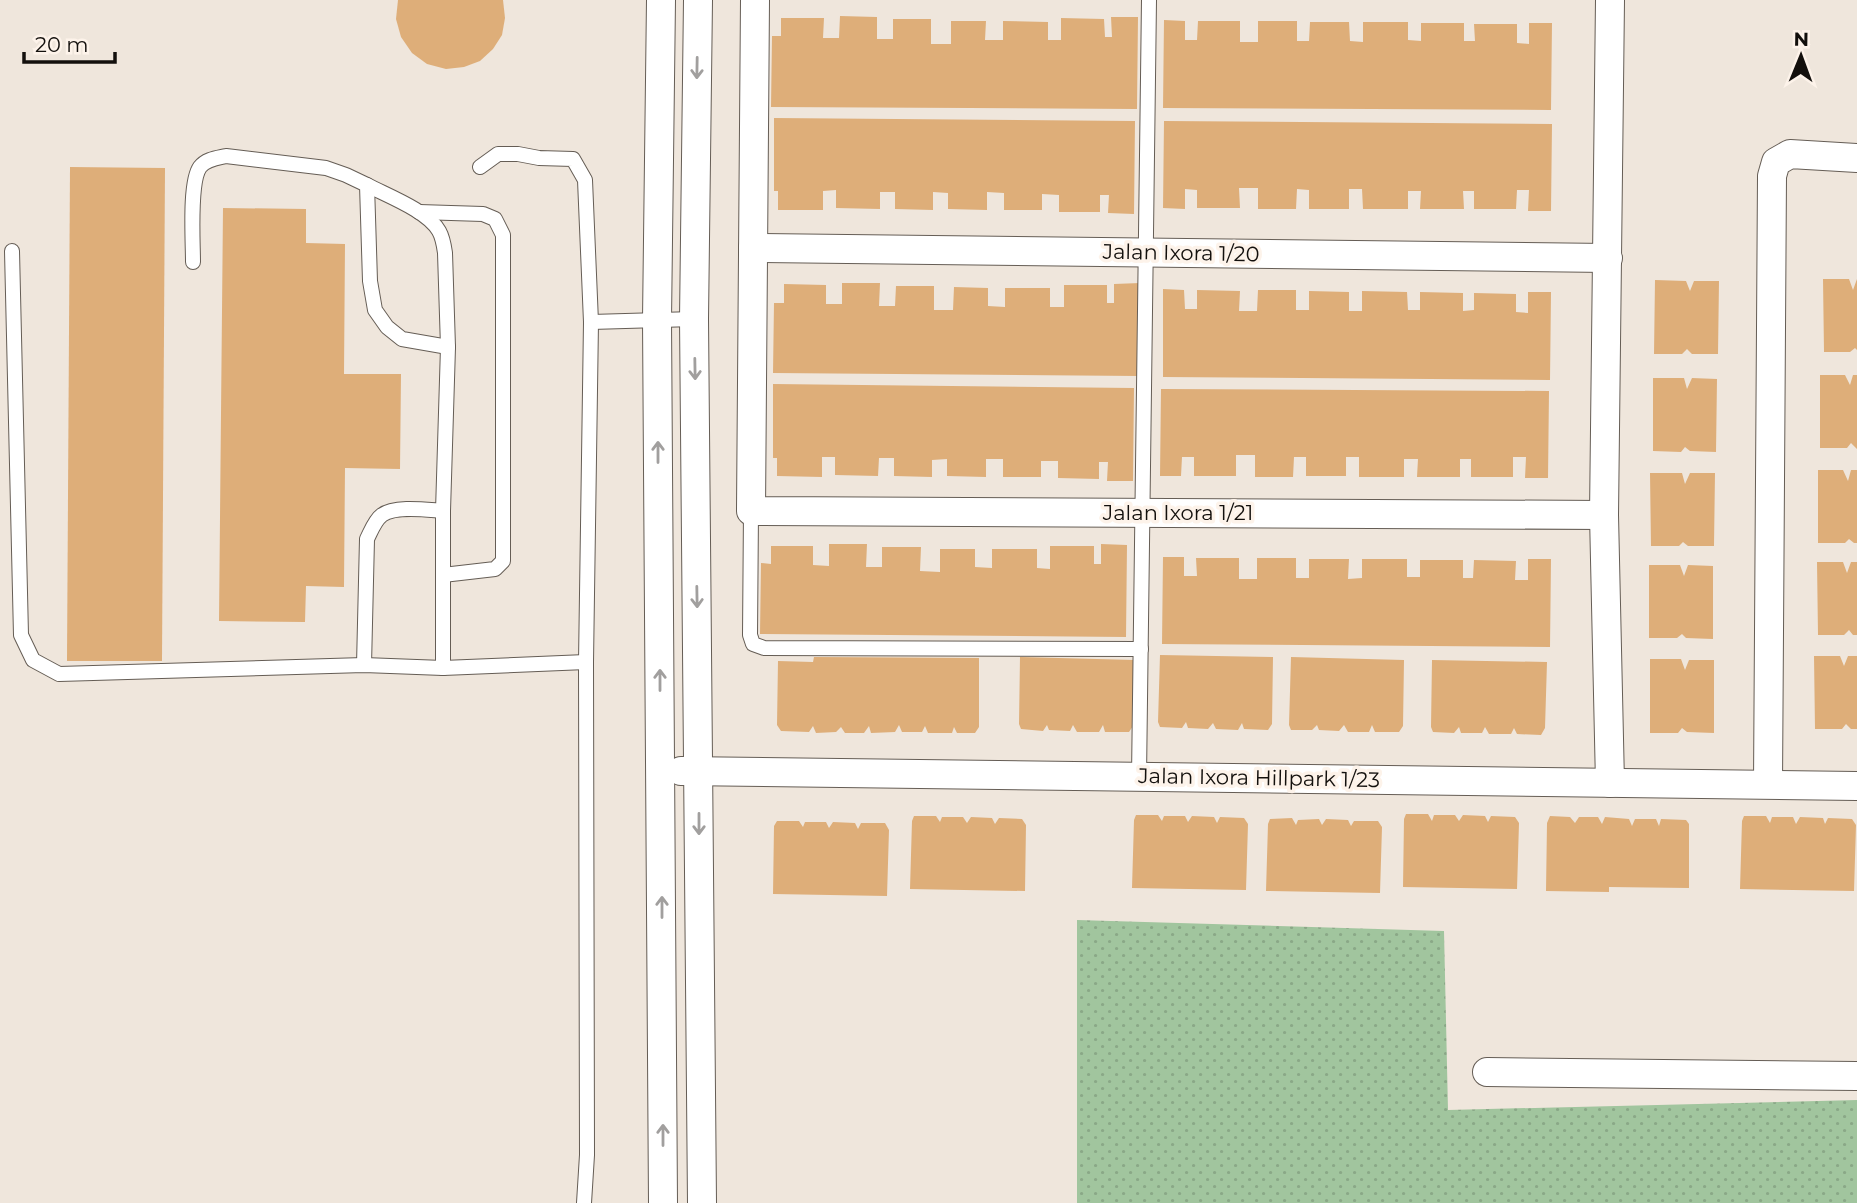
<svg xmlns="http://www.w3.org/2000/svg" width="1857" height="1203" font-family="Montserrat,sans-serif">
  <defs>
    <pattern id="grass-dots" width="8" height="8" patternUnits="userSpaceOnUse" patternTransform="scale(1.75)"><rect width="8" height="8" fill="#a1c59e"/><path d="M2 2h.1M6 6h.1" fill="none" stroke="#8aa887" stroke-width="1.8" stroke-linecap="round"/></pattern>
  </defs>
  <rect width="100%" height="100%" fill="#efe6dc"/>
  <polygon fill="url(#grass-dots)" points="1077,920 1444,931 1448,1110 1857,1100 1857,1203 1077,1203"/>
  <g fill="#deae79">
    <polygon points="398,0 503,0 505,18 502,35 493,49 480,61 464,67 446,69 427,64 412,53 401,37 396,19"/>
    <polygon points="840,16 877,17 877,39 893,39 893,19 931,19 931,44 951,44 951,21 986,21 985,40 1003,40 1003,21 1048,22 1048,40 1061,40 1061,18 1104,19 1105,37 1112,37 1111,17 1138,17 1137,109 771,107 772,36 781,36 781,18 824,18 823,38 839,38"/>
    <polygon points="1164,20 1185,21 1185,40 1197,40 1198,21 1240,21 1240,42 1258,42 1258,21 1297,21 1297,41 1309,41 1310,22 1349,22 1350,41 1363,42 1363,22 1408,22 1408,40 1421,41 1421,23 1464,23 1464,41 1475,41 1474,24 1517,24 1517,43 1529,44 1529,23 1552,23 1551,110 1163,108"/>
    <polygon points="774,118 1135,121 1134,214 1108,213 1109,195 1100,195 1100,212 1059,212 1059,195 1042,194 1042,210 1004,210 1004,193 987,192 987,210 948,209 948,193 933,192 933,210 895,209 895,192 880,192 880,209 836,208 836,190 823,191 823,210 778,210 778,191 774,191"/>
    <polygon points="1164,121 1552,124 1551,211 1528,211 1529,190 1517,190 1516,209 1474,209 1474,191 1463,191 1464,209 1420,209 1421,191 1408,191 1408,209 1363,209 1362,189 1349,189 1349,209 1309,209 1309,190 1297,189 1296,209 1258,209 1258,188 1239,188 1240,208 1197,208 1197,190 1185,189 1185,209 1163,208"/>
    <polygon points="70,167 165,168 162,661 67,661"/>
    <polygon points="223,208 306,209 306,243 345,244 344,374 401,374 400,469 345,468 344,587 306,586 305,622 219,621"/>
    <polygon points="1823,279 1849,279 1853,290 1857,279 1857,350 1855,348 1850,352 1824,352"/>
    <polygon points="1655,280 1686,281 1690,291 1694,281 1719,281 1718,354 1692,354 1687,349 1682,354 1654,354"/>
    <polygon points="842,283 880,283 879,306 895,306 896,286 934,286 934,310 953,310 954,287 988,288 988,306 1005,307 1005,288 1050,288 1050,307 1064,307 1064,285 1107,285 1107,303 1114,303 1114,284 1140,283 1139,376 773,373 774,303 784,303 784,284 826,285 826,304 842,304"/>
    <polygon points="1163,289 1184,290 1185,309 1197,309 1197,290 1240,291 1239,311 1257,311 1258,290 1296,290 1296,310 1309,310 1309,291 1349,292 1349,311 1362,311 1362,291 1407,292 1408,310 1420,310 1420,292 1463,293 1463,311 1474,310 1474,293 1516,294 1516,312 1528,313 1528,292 1551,292 1550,380 1163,377"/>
    <polygon points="1820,375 1845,375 1850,385 1853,375 1857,375 1857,449 1851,443 1847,448 1820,448"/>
    <polygon points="1653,378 1684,378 1687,389 1692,378 1717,379 1716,452 1690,451 1685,447 1681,452 1653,451"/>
    <polygon points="773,384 1134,388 1133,481 1107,481 1108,462 1099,462 1099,479 1058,478 1058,461 1041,461 1041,477 1003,477 1003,459 986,459 986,477 947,476 947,459 932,460 932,477 894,476 894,458 879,458 878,476 835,475 835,457 822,457 822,477 777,476 777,458 773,458"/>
    <polygon points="1161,389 1549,391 1548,478 1525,478 1526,457 1513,457 1513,477 1471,477 1471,459 1460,459 1460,477 1417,477 1418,459 1404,459 1404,477 1359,477 1359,457 1346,457 1346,476 1306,476 1306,457 1294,457 1293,477 1255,477 1255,455 1236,455 1236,476 1194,476 1194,457 1182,457 1181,476 1160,476"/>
    <polygon points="1818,470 1843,470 1848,481 1851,470 1857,470 1857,543 1854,543 1849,539 1845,543 1818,543"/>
    <polygon points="1650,473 1682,473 1685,484 1690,473 1715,473 1714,546 1688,546 1683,542 1679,546 1651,546"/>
    <polygon points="829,544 867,544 866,567 882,567 882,547 921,547 920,571 940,572 940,549 975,549 975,567 992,568 992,549 1037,549 1037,568 1050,569 1050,546 1094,546 1094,564 1101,564 1101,544 1127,545 1126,637 760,634 761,563 771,564 771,546 813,546 813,565 829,566"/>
    <polygon points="1163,557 1184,557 1184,576 1197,576 1196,558 1239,558 1239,579 1257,579 1257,558 1296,558 1296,578 1309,578 1309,559 1349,559 1348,579 1362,578 1362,559 1407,559 1407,577 1420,577 1420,560 1463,560 1463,578 1473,578 1474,560 1516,561 1515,580 1528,580 1528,559 1551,559 1550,647 1162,644"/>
    <polygon points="1817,562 1843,562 1847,573 1851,562 1857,562 1857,635 1853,635 1849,630 1844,635 1818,635"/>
    <polygon points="1649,565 1680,565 1684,576 1688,565 1713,566 1713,639 1686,638 1682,634 1677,638 1649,638"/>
    <polygon points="1160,655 1273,657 1272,724 1268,730 1244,729 1242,723 1238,730 1216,729 1213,723 1208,729 1188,728 1186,722 1182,728 1160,727 1158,722"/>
    <polygon points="1814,656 1840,656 1844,666 1848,656 1857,656 1857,729 1851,729 1846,724 1842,729 1815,729"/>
    <polygon points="814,657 979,658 979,727 975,733 957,733 954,727 952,733 928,733 925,726 922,732 902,732 899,725 895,732 871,733 869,726 864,733 845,733 841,727 836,732 816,733 813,726 809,732 781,731 777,725 778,661 813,662"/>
    <polygon points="1020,657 1135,660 1133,726 1129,732 1105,732 1103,725 1099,732 1077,732 1073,725 1070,731 1049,730 1047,725 1043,731 1021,729 1019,724"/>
    <polygon points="1291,657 1404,660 1403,726 1399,732 1375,732 1372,725 1369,732 1348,732 1344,725 1339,731 1319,730 1317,725 1312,730 1291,730 1289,725"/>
    <polygon points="1650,659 1681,659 1685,670 1689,660 1714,660 1714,733 1687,732 1682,728 1678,733 1650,733"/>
    <polygon points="1432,660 1547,662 1545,728 1541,735 1517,734 1514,728 1511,734 1489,734 1485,727 1482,733 1461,733 1459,727 1454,733 1433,732 1431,727"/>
    <polygon points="1406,814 1428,814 1432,821 1434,815 1455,815 1459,821 1463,815 1485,816 1488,822 1491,816 1515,817 1519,823 1517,889 1403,887 1404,819"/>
    <polygon points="1136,815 1158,815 1162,821 1164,816 1185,816 1188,822 1192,816 1214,817 1217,823 1220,817 1244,818 1248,824 1246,890 1132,888 1134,820"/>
    <polygon points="914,816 936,816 940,822 942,817 963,817 967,823 971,817 992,818 995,824 999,818 1022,819 1026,825 1025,891 910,889 912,821"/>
    <polygon points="1550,816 1570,817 1575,823 1579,817 1598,817 1602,824 1605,817 1629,819 1632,826 1635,819 1656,819 1659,826 1661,819 1686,820 1689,824 1689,888 1609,887 1609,892 1546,891 1547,823"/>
    <polygon points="1744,816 1766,816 1770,823 1772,817 1793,817 1796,824 1800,817 1823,818 1825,824 1828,818 1852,819 1856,825 1854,891 1740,889 1742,821"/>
    <polygon points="1292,818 1296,825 1298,820 1319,819 1322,825 1326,819 1348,820 1351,826 1354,821 1378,821 1382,827 1380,893 1266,891 1268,824 1270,819"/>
    <polygon points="777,821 799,821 803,827 805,822 826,822 829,828 833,822 855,823 858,829 861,823 885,823 889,830 887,896 773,894 774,826"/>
  </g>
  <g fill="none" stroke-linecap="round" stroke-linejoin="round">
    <g stroke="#655d55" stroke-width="16">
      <g id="service">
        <polyline points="480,167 498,154 518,154 539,158 573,159 585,180 591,322 586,662 587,1155 584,1203"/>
        <path d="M367,185C388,196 428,211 439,231C443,238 444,246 445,253L448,347L443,511V668"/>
        <polyline points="419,212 483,214 495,219 503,235 503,561 495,569 443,575"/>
        <polyline points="12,251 21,635 33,660 59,674 364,665 443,668 586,662"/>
        <path d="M193,262C193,241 189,182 200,167C206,159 217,158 226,156L326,168L346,175L367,185L370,281L375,310L387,327L402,339L448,347"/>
        <polyline points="591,322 694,319"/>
        <polyline points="751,511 750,635 753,644 764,648 1141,649"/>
        <path d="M364,665L367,539C371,531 375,520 382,515C395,505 428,510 443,511"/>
        <polyline points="1139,777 1149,0"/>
      </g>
    </g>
    <g stroke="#655d55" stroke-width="30">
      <g id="minor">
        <polyline points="661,0 657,320 663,1203"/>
        <polyline points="698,0 694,319 702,1203"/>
        <polyline points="755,0 751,511 1604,515"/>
        <polyline points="753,248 1608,258"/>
        <polyline points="681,771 1857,786"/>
        <polyline points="1610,783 1604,515 1610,0"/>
        <polyline points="1768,784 1772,176 1776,162 1790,154 1857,158"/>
        <polyline points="1487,1072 1857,1076"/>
      </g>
    </g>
    <use href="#service" stroke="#fff" stroke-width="14"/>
    <use href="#minor" stroke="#fff" stroke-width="28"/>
  </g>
  <defs><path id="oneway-shaft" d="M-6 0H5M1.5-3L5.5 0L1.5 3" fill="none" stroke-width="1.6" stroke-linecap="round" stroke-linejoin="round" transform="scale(1.75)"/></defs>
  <g stroke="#a19f9e">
    <use href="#oneway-shaft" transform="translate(697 68) rotate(91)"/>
    <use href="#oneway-shaft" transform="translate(695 369) rotate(89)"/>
    <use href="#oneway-shaft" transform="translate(658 452) rotate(-90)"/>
    <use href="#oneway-shaft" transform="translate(697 597) rotate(89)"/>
    <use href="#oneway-shaft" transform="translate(660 680) rotate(-90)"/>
    <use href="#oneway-shaft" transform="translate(699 824) rotate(90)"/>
    <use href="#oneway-shaft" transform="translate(662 907) rotate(-90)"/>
    <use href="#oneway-shaft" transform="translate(663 1135) rotate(-90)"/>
  </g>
  <g text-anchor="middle" stroke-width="7" stroke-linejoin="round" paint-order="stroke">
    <g font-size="21" fill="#13100d" stroke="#fdf3ea">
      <text transform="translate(1181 253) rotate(1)" y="7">Jalan Ixora 1/20</text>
      <text x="1178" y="520">Jalan Ixora 1/21</text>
      <text transform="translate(1259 778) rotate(1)" y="7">Jalan Ixora Hillpark 1/23</text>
    </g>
  </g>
  <g transform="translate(1801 56) rotate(1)" stroke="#fdf3ea" stroke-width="5" paint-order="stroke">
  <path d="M0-5L12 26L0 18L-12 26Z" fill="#13100d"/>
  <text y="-10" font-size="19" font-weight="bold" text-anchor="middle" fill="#13100d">N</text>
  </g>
  <path d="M24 52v10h91v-10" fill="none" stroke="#13100d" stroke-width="3.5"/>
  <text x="35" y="52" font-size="21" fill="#13100d" stroke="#fdf3ea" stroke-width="5" paint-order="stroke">20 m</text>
</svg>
